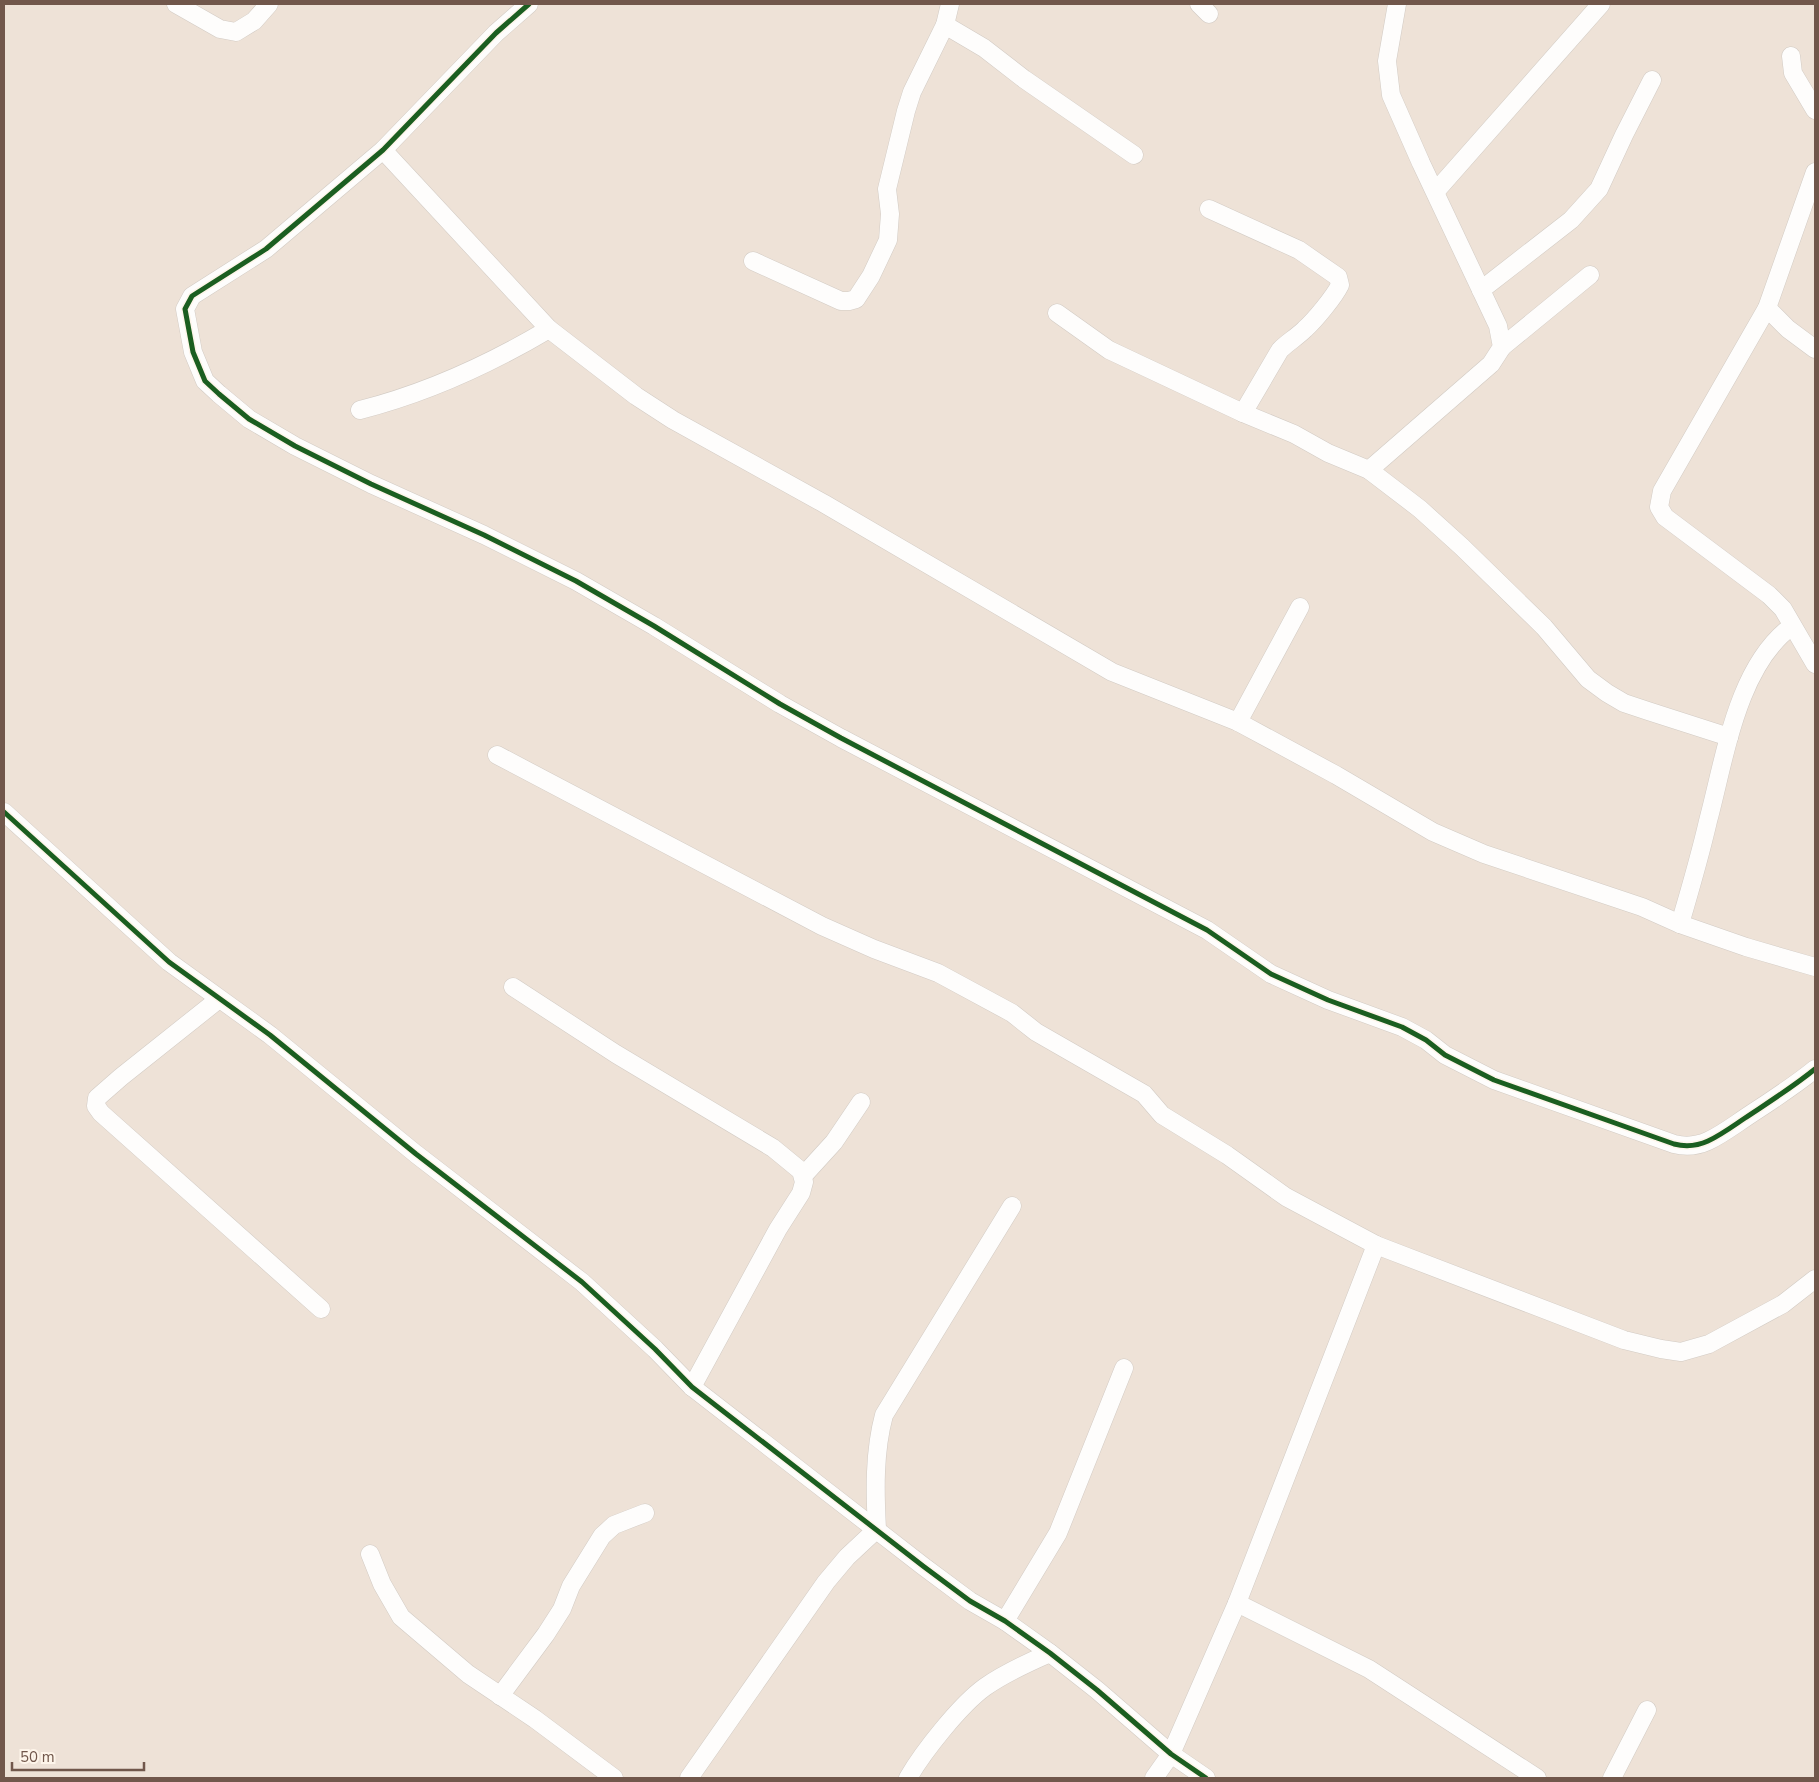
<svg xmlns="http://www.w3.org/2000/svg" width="1819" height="1782" font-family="'Nunito Sans',sans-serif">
  <rect width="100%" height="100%" fill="#f5efe9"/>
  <rect fill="#eee2d7" x="4" y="4" width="1811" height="1774"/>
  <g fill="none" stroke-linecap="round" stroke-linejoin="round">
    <g stroke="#d2cbc4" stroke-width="19">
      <g id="street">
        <polyline points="176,4 220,29 236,32 254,21 269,4"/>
        <path d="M529,4L496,33L383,150L266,249L192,296L185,309L193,352L205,381L219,394L249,419L295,446L371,484L484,535L576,581L654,626L780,704L841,738L1207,930L1271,974L1328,1000L1402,1027L1426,1040L1445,1055L1494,1080L1674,1144C1686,1147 1697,1146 1708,1141C1721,1135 1733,1126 1745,1118C1769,1102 1793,1087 1815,1069"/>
        <polyline points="1199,4 1209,14"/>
        <polyline points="945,25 984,48 1024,79 1134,155"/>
        <polyline points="1791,56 1793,73 1815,110"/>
        <polyline points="383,150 549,329"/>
        <polyline points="1815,172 1767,308 1662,491 1659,507 1665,517 1769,595 1783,609 1815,664"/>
        <polyline points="1436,191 1601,4"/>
        <path d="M1209,209L1299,250L1338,277L1340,285C1334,297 1315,320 1305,329C1297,337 1288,342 1280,350L1243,413"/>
        <polyline points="753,261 841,301 849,301 856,299 871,276 888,240 890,214 887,189 906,111 912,92 945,25 950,4"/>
        <polyline points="1481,290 1571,220 1599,189 1624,135 1652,80"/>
        <polyline points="1767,308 1788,329 1815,349"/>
        <polyline points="1057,313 1109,350 1243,413 1294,434 1328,453 1369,470 1420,509 1462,547 1544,627 1588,679 1607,693 1624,703 1648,711 1729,737"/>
        <polyline points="1502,347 1590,275"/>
        <path d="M360,410C427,393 490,364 549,329L636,396L673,420L823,503L1112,672L1238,722L1336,775L1433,832L1484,854L1642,907L1680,924L1746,947L1815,967"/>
        <polyline points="1369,470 1491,364 1502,347 1498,326 1421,163 1391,95 1387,61 1397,4"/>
        <polyline points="1238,722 1300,607"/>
        <polyline points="497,755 822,926 874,949 938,973 1012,1013 1036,1032 1144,1094 1162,1115 1227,1155 1286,1197 1376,1245"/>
        <polyline points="4,812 169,962 270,1035 416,1154 582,1282 655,1349 692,1387 923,1566 970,1601 1005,1621 1050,1653 1097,1690 1171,1754 1206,1778"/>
        <path d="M1680,924C1690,890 1700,856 1708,821C1725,758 1737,666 1792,626"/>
        <polyline points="513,987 616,1054 773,1148 801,1171 804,1182 801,1193 778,1229 692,1387"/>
        <polyline points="219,999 121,1077 97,1098 96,1106 101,1113 321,1309"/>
        <polyline points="803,1176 834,1142 861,1102"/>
        <polyline points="370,1554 382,1584 401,1617 468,1674 535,1719 614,1778"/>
        <polyline points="1237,1603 1369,1669 1537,1778"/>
        <polyline points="1005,1621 1058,1533 1124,1368"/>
        <polyline points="500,1696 546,1634 562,1609 571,1586 602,1536 614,1525 645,1513"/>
        <path d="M689,1778L826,1582L847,1557L877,1529C875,1492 874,1452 884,1415L1012,1206"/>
        <path d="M908,1778C923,1752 960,1705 985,1687C1005,1673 1027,1663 1050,1653"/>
        <polyline points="1154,1778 1171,1754 1237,1603 1376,1245 1624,1340 1661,1349 1681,1352 1709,1344 1783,1304 1815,1279"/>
        <polyline points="1612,1778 1647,1710"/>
      </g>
    </g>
    <use href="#street" stroke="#fefdfc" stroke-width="18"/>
    <g stroke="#fef5ea" stroke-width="8">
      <g id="cycleway">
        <path d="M529,4L496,33L383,150L266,249L192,296L185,309L193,352L205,381L219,394L249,419L295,446L371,484L484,535L576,581L654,626L780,704L841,738L1207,930L1271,974L1328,1000L1402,1027L1426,1040L1445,1055L1494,1080L1674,1144C1686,1147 1697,1146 1708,1141C1721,1135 1733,1126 1745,1118C1769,1102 1793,1087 1815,1069"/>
        <polyline points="4,812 169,962 270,1035 416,1154 582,1282 655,1349 692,1387 923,1566 970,1601 1005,1621 1050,1653 1097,1690 1171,1754 1206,1778"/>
      </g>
    </g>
    <use href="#cycleway" stroke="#1b5e20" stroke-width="5"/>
  </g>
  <rect width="1819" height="1782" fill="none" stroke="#71574b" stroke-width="10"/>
  <path d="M12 1762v8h132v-8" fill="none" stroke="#71574b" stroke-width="2.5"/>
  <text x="20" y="1762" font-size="15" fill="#71574b" stroke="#fef5ea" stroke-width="4" paint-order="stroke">50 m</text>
</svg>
